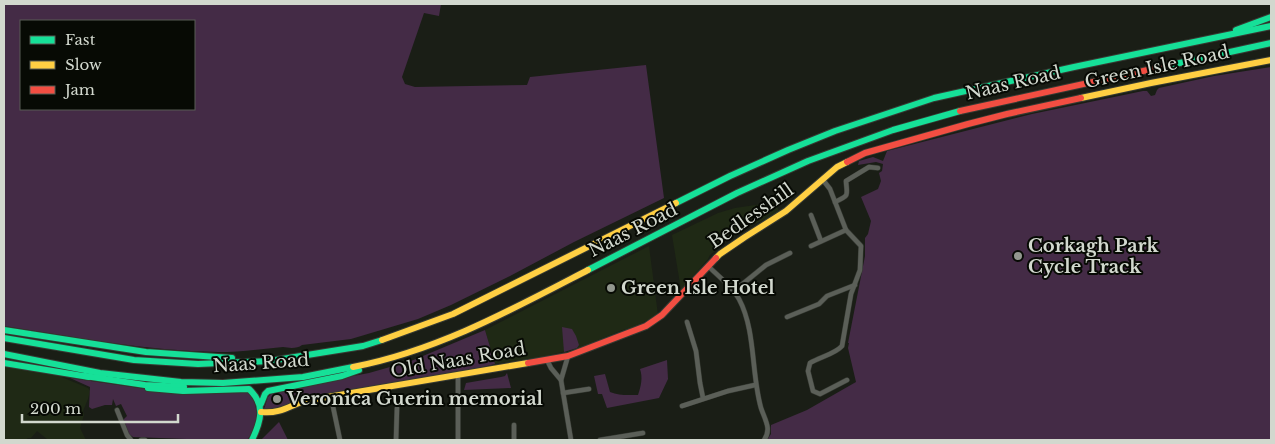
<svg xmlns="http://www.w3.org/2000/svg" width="1275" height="444" font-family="'Libre Baskerville',serif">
  <rect width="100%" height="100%" fill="#1a1e16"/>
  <g fill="#1f2915">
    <polygon points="775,202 779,211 768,218 746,228 728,240 710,255 708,259 681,290 672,235 718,213 735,208"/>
    <polygon points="649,246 658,315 642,323 631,328 623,330 576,349 541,357 495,364 485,330"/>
    <polygon points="4,367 59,376 88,388 90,391 88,399 83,411 84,415 80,428 86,440 46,440 47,439 37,431 31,438 28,438 25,440 4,440"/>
  </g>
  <g fill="#442b46" fill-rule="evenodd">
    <path d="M4,4H441L439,16L424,13L402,77L405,84L415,87L527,85L530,77L646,65L664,198L574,242L510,276L451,305L418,319L351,339L302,345C297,349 289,348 283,347C261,349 239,352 218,352C146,351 75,337 4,326ZM21,21H194V109H21Z"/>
    <polygon points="1271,67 1271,440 767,440 771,434 771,425 807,410 856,382 848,348 849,343 848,343 865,256 865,238 868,234 871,221 861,197 878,189 881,181 879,173 882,171 883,164 876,162 858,165 859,161 873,157 883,161 887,151 1032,114 1143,91 1147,91 1151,96 1155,95 1157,90 1159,88 1214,76"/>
    <polygon points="562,327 572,329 576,336 579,345 577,348 564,352"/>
    <polygon points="485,330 495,364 479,368 296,400 274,411 263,412 268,397 274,391 369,373 411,361"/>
    <path d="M667,360L668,379L659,398L607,408L602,394H598L594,376L605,374L610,392C619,396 629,395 638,395C641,386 643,378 640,369Z"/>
    <polygon points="507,373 511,388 464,390 466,383 501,377 505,376"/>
    <polygon points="70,378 160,391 246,390 253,396 257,413 254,430 247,440 213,440 133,437 129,434 123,420 127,416 121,404 116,406 113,399 112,405 105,405 92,409 89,407 90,387"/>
    <polygon points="279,422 288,440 261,440"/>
  </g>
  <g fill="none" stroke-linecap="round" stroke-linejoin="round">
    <g stroke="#363a33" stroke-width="5.5">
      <g id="street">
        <path d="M823,180L830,189L846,230L861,246L860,270L851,294L842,346C835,354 820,357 810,363L808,371L813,391L820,394L847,380"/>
        <path d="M835,202C850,195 847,196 846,181L869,167L878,168"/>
        <polyline points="811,215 821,241"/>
        <polyline points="811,246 846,230"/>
        <path d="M708,266C718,276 732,286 739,299C756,331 751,373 761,408C765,420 772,429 764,440"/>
        <polyline points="734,291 766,265 790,253"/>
        <polyline points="787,317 819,304 827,296 855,285"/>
        <polyline points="687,322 696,351 700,383 703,398"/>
        <polyline points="568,356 561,380 571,440"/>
        <polyline points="547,360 551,368 561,380"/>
        <polyline points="563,393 589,389"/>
        <polyline points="331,397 340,440"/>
        <polyline points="682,406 728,391 755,385"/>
        <polyline points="117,410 127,435 131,440"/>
        <polyline points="141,440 145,440"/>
        <polyline points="396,440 397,408"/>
        <polyline points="458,440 458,376"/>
        <polyline points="514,440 514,425"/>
        <polyline points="600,440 643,433"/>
      </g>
    </g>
    <g stroke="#363a33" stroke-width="8">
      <g id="fast">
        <polyline points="1236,30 1271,17"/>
        <polyline points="1166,66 1271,43"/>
        <polyline points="676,203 730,176 788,150 835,131 934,98 1074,67 1271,26"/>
        <polyline points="588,270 737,193 808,161 893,130 960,111"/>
        <polyline points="4,330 146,352 232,358"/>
        <polyline points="4,338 134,360 198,364 270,361 363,346 382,340"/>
        <polyline points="4,354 100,373 181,382 223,383 303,377 353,367"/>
        <polyline points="4,363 89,377"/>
        <polyline points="85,376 145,385 184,387"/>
        <path d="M148,388L183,391L249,389C266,405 261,421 252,440"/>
        <polyline points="261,404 265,394 268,391 342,376 359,370"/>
      </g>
    </g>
    <g stroke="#363a33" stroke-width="8">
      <g id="slow">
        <polyline points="1081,98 1151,83 1271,60"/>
        <polyline points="716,258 720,254 745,237 786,211 837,167 847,162"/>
        <polyline points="382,340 453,314 676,203"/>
        <path d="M353,367C437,351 513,309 588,270"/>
        <path d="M261,412C279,414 288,407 304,401L528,363"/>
      </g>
    </g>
    <g stroke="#363a33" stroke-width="8">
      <g id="jam">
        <polyline points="960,111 1166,66"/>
        <polyline points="847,162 865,153 968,124 1007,114 1081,98"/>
        <polyline points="528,363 568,356 646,326 662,315 716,258"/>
      </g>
    </g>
    <use href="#street" stroke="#5b5f58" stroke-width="4.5"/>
    <use href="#fast" stroke="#16e098" stroke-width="6"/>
    <use href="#slow" stroke="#ffcf43" stroke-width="6"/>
    <use href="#jam" stroke="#f24e42" stroke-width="6"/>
  </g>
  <g fill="#92978e" stroke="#070a04" stroke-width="2">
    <circle cx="1018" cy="256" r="5"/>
    <circle cx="611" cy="288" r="5"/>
    <circle cx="277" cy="399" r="5"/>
  </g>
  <g text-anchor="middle" stroke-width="4" stroke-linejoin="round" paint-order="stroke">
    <g font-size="18" fill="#d2d8ce" stroke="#070a04">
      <text transform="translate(1157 67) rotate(-12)" y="6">Green Isle Road</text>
      <text transform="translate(1013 83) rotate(-13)" y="6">Naas Road</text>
      <text transform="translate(751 216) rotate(-35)" y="6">Bedlesshill</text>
      <text transform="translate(633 230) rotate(-27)" y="6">Naas Road</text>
      <text transform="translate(458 360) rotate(-10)" y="6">Old Naas Road</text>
      <text transform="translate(261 363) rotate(-4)" y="6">Naas Road</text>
    </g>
    <g font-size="18" font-weight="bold" fill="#d2d8ce" stroke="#070a04" text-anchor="start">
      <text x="1028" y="252">Corkagh Park<tspan x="1028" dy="21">Cycle Track</tspan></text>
      <text x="621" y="294">Green Isle Hotel</text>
      <text x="287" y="405">Veronica Guerin memorial</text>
    </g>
  </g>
  <rect width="1275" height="444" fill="none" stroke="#d2d8ce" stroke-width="10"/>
  <rect x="20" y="20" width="175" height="90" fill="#070a04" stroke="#585c55"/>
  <rect x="30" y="36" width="25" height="8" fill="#16e098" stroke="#585c55"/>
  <text x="65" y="45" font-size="15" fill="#d2d8ce">Fast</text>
  <rect x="30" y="61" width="25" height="8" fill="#ffcf43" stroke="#585c55"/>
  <text x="65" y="70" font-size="15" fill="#d2d8ce">Slow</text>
  <rect x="30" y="86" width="25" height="8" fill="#f24e42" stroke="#585c55"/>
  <text x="65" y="95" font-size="15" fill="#d2d8ce">Jam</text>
  <path d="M22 414v8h156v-8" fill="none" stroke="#d2d8ce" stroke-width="2.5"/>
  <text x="30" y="414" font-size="15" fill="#d2d8ce" stroke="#070a04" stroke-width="4" paint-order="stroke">200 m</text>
</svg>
